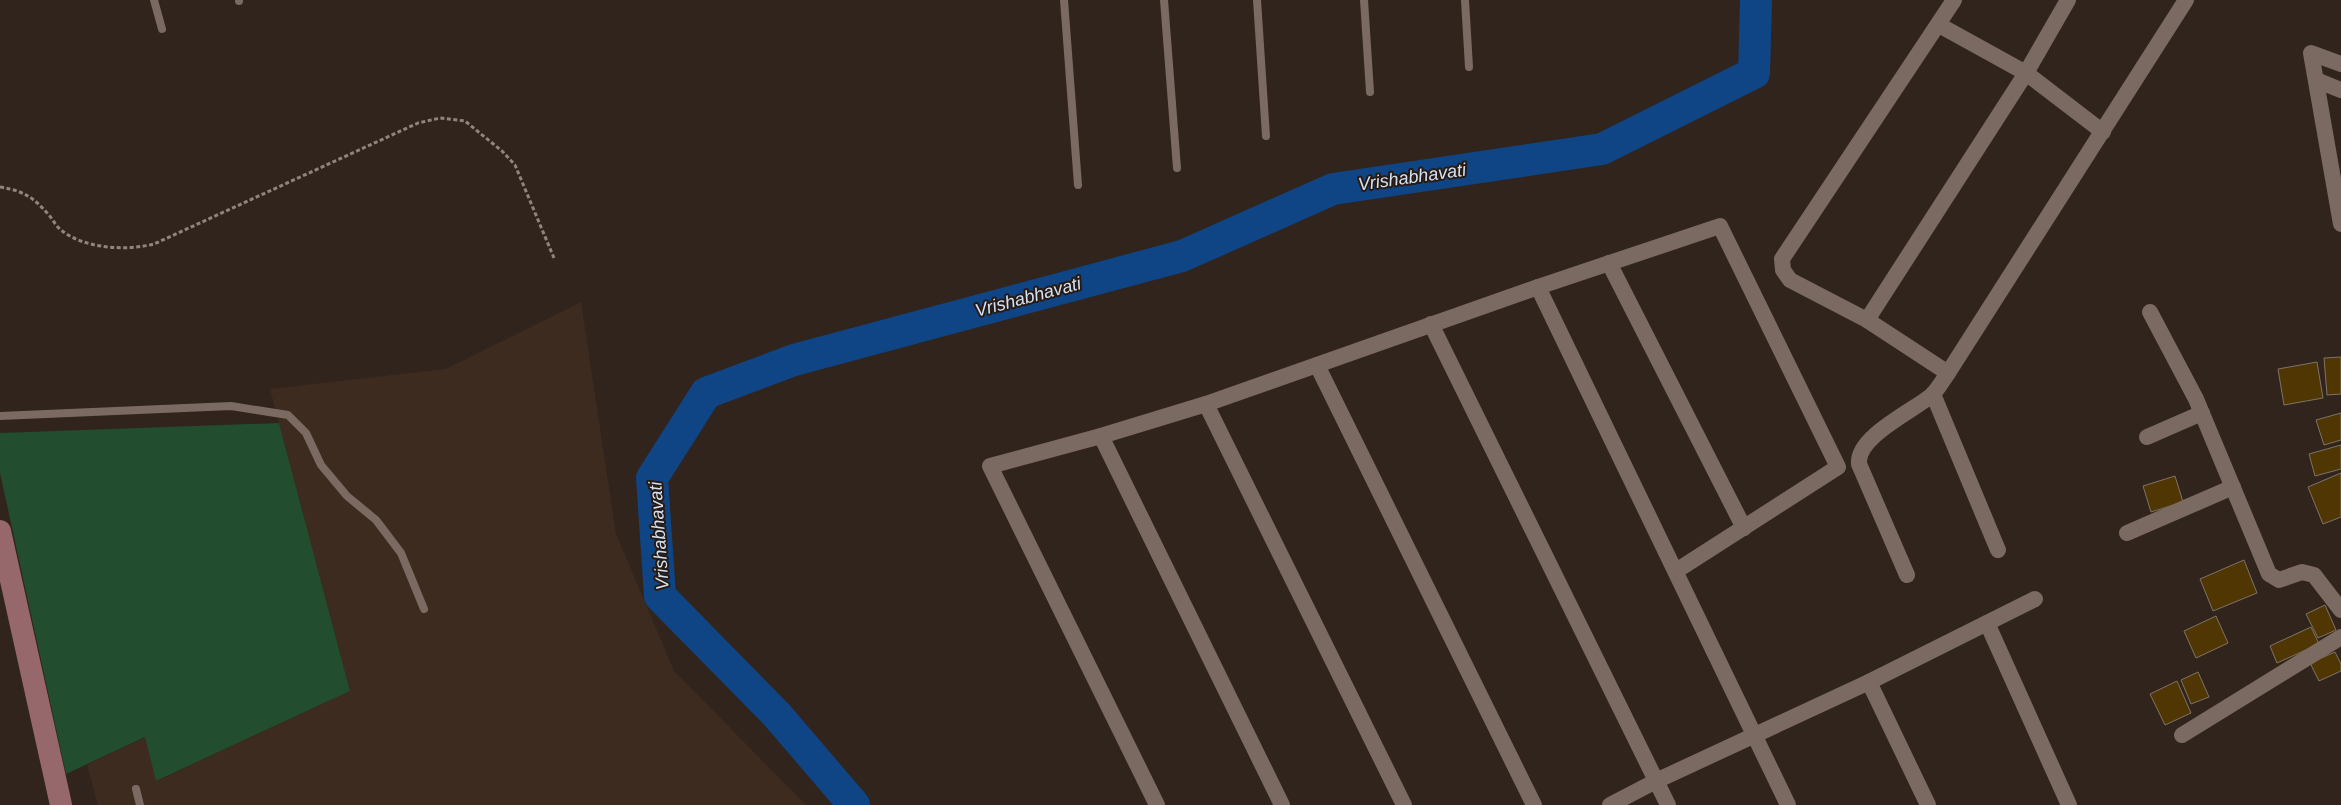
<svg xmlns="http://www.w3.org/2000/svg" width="2341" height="805" font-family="Helvetica,sans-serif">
  <rect width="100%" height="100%" fill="#31241c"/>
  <polygon fill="#3d2b1f" points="581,302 616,534 674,671 806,805 98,805 87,765 146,737 157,781 350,691 270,389 446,369"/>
  <polygon fill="#224d2e" points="279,423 350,691 156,781 145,737 66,774 0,473 0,433"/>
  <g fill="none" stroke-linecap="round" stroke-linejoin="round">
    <polyline stroke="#0f4584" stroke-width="32" points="854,805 777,715 660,596 652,478 706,393 794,360 1182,256 1333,189 1602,149 1754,73 1756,0"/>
  </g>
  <g fill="#503603" stroke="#7d7466">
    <polygon points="2341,357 2341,394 2327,395 2324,358"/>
    <polygon points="2317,362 2323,398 2284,405 2278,369"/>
    <polygon points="2341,413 2341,440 2324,445 2316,420"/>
    <polygon points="2341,445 2341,469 2315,476 2309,454"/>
    <polygon points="2341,473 2341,517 2323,524 2308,487"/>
    <polygon points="2175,476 2183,502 2151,512 2143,486"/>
    <polygon points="2244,560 2257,593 2213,611 2200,579"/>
    <polygon points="2325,605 2336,630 2318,638 2306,614"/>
    <polygon points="2216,616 2228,643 2196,658 2184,631"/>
    <polygon points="2311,627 2319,644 2277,663 2270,646"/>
    <polygon points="2335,652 2341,664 2341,671 2319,681 2310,663"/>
    <polygon points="2198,672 2209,697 2191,704 2181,680"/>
    <polygon points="2177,681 2191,713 2165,725 2150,694"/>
  </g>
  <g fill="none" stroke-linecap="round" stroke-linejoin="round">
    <path stroke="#90857e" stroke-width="3" stroke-dasharray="4 2.5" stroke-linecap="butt" d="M0,187C24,191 33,197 49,215C53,220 56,226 61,230C84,249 127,251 154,244L418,123L440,118L465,121L502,151L515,165L554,258"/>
    <g stroke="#7a6a61" stroke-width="8">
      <polyline points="154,0 162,29"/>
      <polyline points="239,0 239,1"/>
      <polyline points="1064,0 1078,185"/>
      <polyline points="1164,0 1177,168"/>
      <polyline points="1257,0 1266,136"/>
      <polyline points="1364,0 1370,92"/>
      <polyline points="1465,0 1469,67"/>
      <polyline points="0,416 231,406 288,415 306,433 321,465 347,496 376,520 401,553 424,609"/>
      <polyline points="136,789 140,805"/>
    </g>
    <g stroke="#7a6a61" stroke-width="16">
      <polyline points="1939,25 2026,73 2103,132"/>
      <polyline points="2341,64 2311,53 2341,224"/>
      <polyline points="2316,80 2341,90"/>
      <polyline points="1609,263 1744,528"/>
      <polyline points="1538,287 1720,226 1838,467 1676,571"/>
      <polyline points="2150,312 2196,399 2269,574 2279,580 2302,572 2314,575 2341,610"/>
      <polyline points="1867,320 2026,73 2068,0"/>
      <polyline points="1431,324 1668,805"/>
      <polyline points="1317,365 1534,805"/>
      <polyline points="1948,373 1867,320 1790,280 1783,270 1782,259 1954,0"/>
      <polyline points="1933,394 1998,550"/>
      <polyline points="1206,404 1101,436 1282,805"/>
      <polyline points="1101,436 990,466 1157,805"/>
      <polyline points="2147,437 2202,413"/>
      <polyline points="2127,533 2233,487"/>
      <path d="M1907,575L1859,464C1856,437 1913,411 1932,395C1938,389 1943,380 1948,373L2186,0"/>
      <polyline points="1987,623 2069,805"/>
      <polyline points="1869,682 2035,599"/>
      <polyline points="2182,735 2341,637"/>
      <polyline points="1404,805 1206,404 1538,287 1788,805"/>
      <polyline points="1610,805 1656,781 1869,682 1928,805"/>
    </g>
    <polyline stroke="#96686c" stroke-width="22" points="0,531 61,805"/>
  </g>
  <g text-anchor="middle" stroke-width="4" stroke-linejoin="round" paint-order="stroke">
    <g font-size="18" font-style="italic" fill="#d3e1f4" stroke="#271a13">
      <text transform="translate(1412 177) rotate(-8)" y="6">Vrishabhavati</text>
      <text transform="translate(1028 297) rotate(-15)" y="6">Vrishabhavati</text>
      <text transform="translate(659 536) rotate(-94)" y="6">Vrishabhavati</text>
    </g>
  </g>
</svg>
